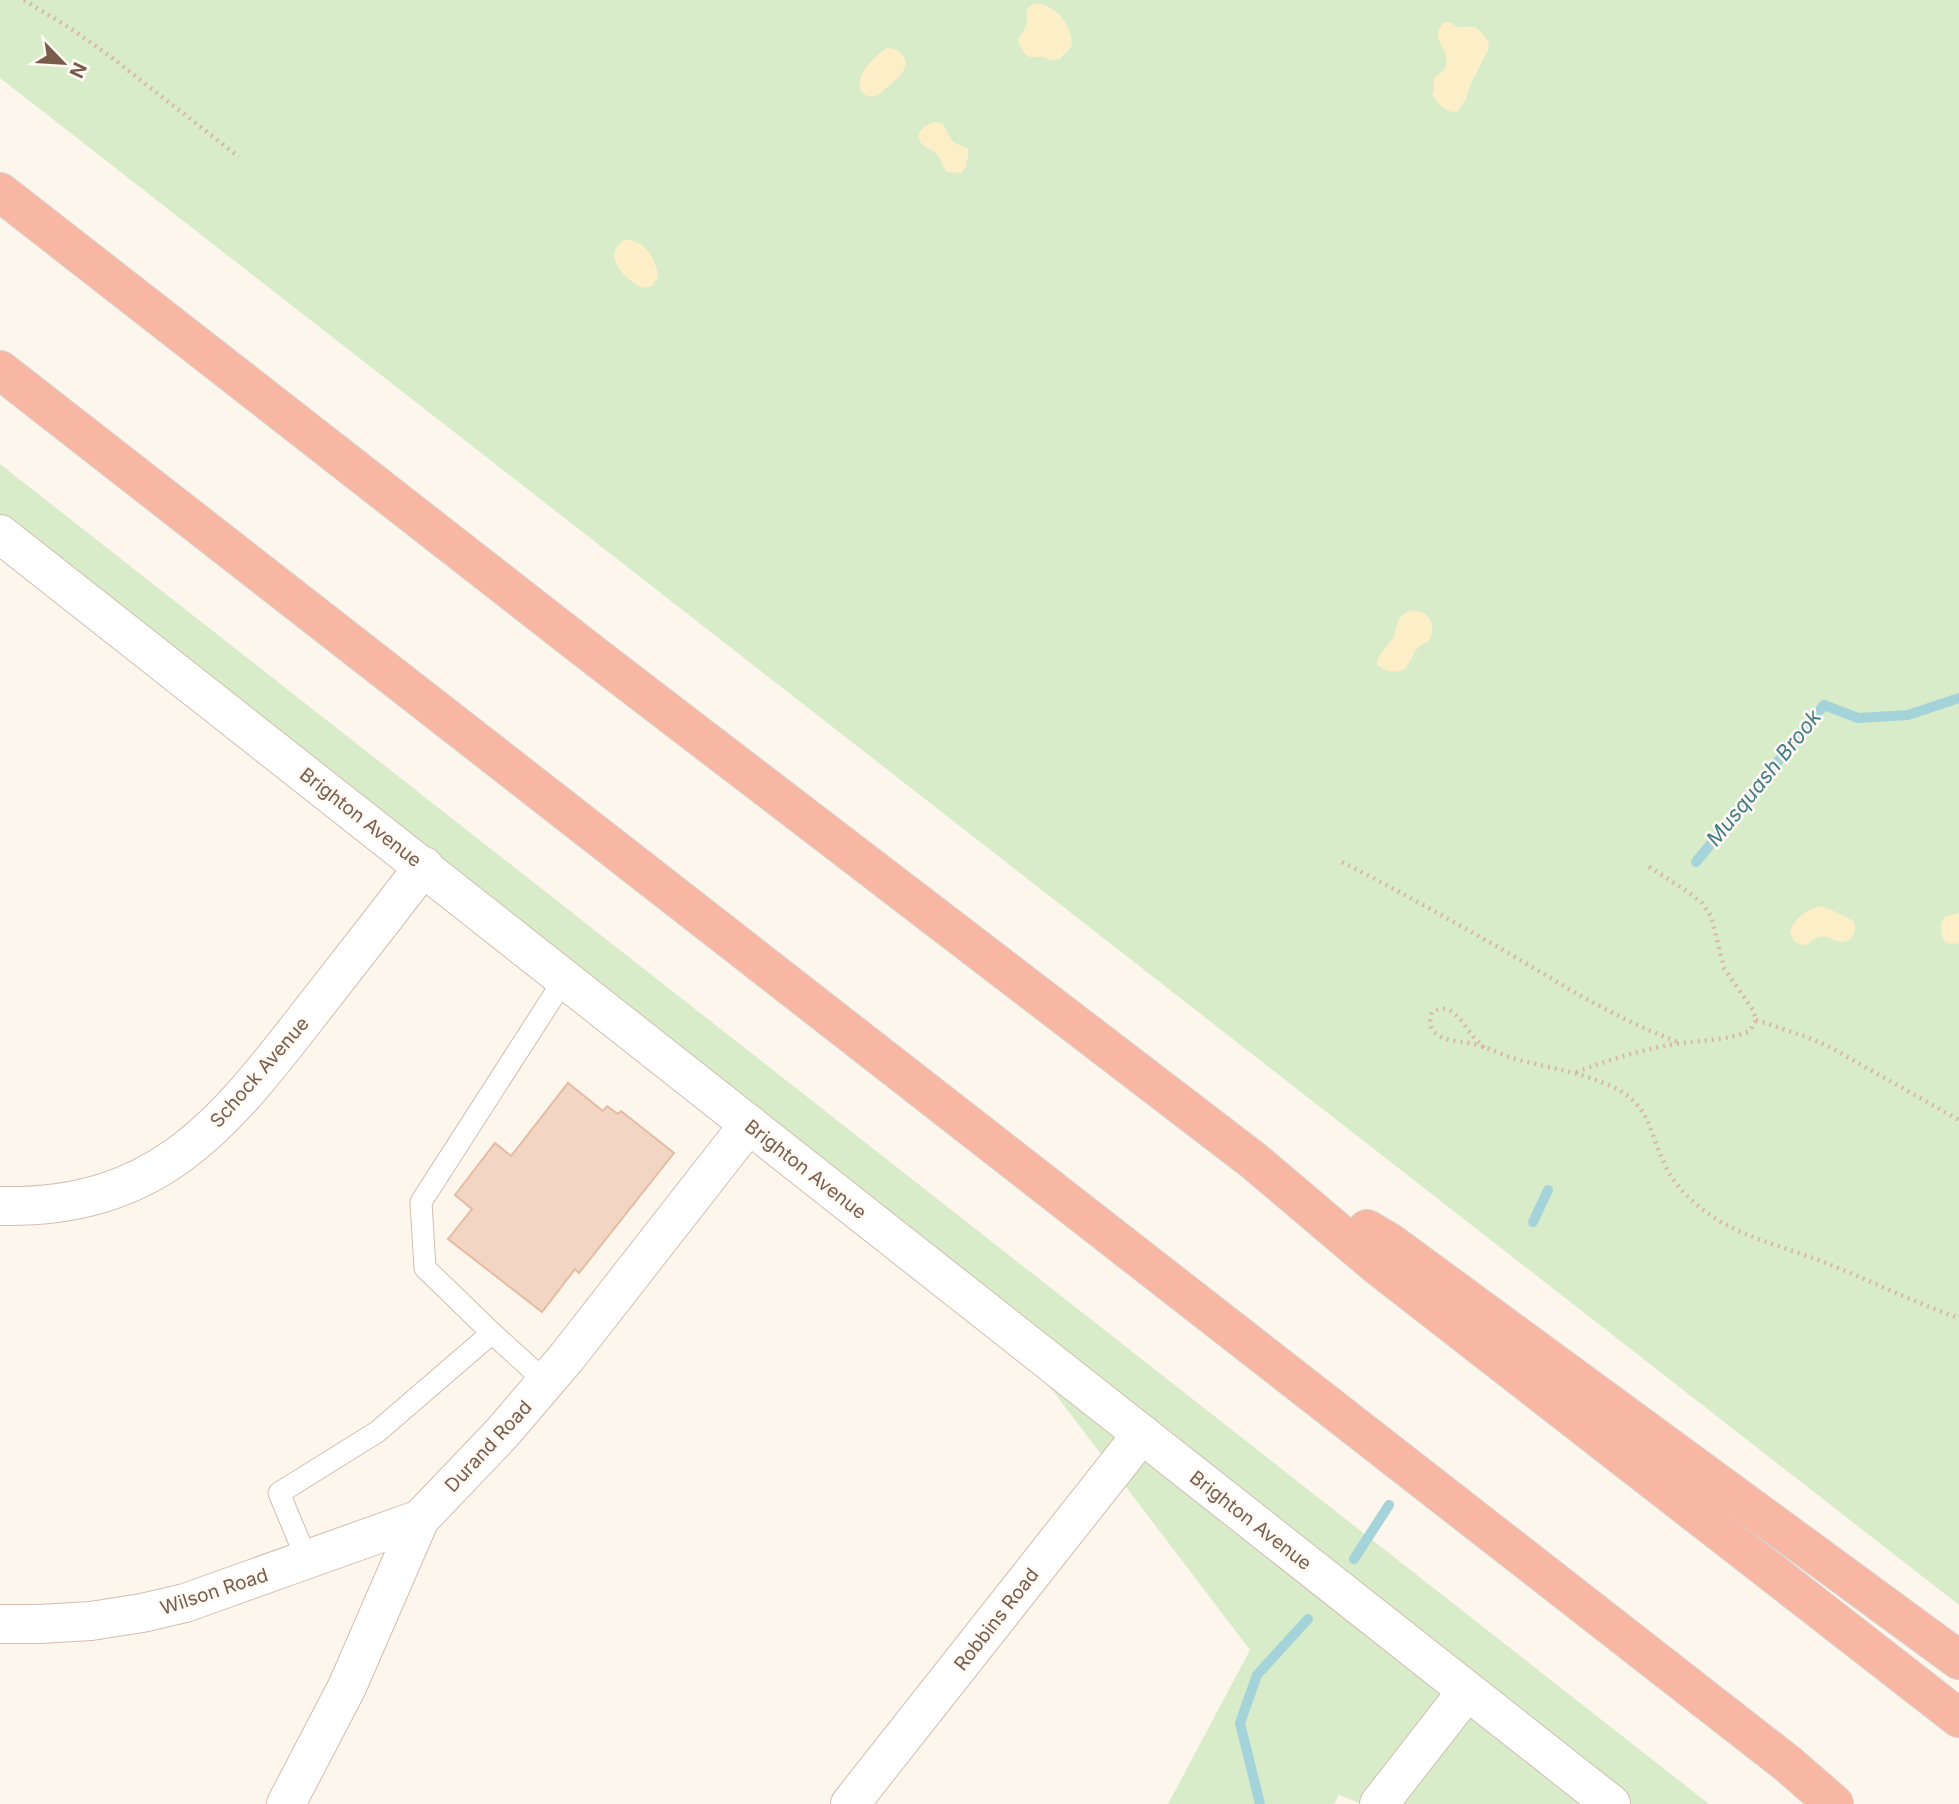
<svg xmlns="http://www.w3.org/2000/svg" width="1959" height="1804" font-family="Inter,sans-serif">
  <rect width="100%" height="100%" fill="#fdf6ec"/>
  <g fill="#d8ecc9">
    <polygon points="0,0 1959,0 1959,1605 0,78"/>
    <polygon points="0,464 1709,1804 1362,1804 1339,1795 1334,1804 1168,1804 1250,1650 1002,1324 0,526"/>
  </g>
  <g fill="#fcefc7">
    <path d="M1036,3C1058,6 1072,26 1072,46L1060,59L1050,60L1043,57H1030L1026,55L1020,47L1018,39C1022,34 1026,29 1027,22C1027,11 1024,8 1036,3Z"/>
    <path d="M1444,22L1452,23L1457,27H1475L1484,35L1488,41L1489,48L1470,85L1466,99L1457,112C1445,113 1438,103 1432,94L1434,89V78C1438,74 1445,71 1446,65C1451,48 1427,39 1444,22Z"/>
    <path d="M887,48C892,48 898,49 902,54C915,69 890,84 881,93C871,101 858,95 860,82C862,67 876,56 887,48Z"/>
    <path d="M937,122L944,125C947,131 949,138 955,143C960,146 965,146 969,150L966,167L961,173L947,172C942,166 941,158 936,153C932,149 925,149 922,144C912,133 927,123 937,122Z"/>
    <path d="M624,240C643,238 657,259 658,277L652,286L642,288C626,280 600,256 624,240Z"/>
    <path d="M1414,610C1419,611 1425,613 1428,617C1434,623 1434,637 1427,642C1424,644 1420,645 1418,647C1413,653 1411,661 1407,666C1400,676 1385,671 1377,665C1378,653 1384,650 1391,641C1400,628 1393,614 1414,610Z"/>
    <path d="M1822,906L1845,916L1854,922C1856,928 1855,933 1851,938C1841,949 1831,934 1819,937C1806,940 1812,951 1794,941L1790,932C1795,916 1807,910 1822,906Z"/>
    <path d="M1959,913V943C1944,947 1940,937 1941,923L1946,916Z"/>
  </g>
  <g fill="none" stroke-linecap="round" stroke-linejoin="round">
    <g stroke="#a5d3da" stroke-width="10">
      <polyline points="1696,862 1824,705 1858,718 1908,715 1959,698"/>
      <polyline points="1533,1222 1548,1190"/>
      <polyline points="1354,1559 1389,1505"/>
      <polyline points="1260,1804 1240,1723 1257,1675 1308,1619"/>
    </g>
  </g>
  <polygon fill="#f3d5c3" stroke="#e6bba3" stroke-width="2" points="568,1083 603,1111 607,1106 618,1114 621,1111 674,1153 579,1273 575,1269 542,1312 448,1239 472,1209 455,1195 495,1143 511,1156"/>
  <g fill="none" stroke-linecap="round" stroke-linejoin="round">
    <g stroke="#d1beb0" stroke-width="23">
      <g id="service">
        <polyline points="546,1382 492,1333 425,1268 421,1202 565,978"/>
        <polyline points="307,1560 279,1493 377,1432 492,1333"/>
      </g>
    </g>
    <g stroke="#d1beb0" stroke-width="40">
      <g id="minor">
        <path d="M0,1206C155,1209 219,1130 306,1018C346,967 385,917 424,866"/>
        <polyline points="0,1624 39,1624 91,1621 142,1613 185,1603 420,1519"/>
        <polyline points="286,1804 347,1687 420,1519 502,1433 567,1357 749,1124"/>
        <polyline points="850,1804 1142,1434"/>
        <polyline points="1379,1804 1467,1691"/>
      </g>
    </g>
    <g stroke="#d1beb0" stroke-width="40">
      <polyline id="tertiary" points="0,534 1611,1804"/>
    </g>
    <g stroke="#dad1cd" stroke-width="40">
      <g id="motorway">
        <polyline points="0,192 596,657 1254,1161 1378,1266 1959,1718"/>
        <polyline points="0,370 1788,1764 1834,1804"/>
        <polyline points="1367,1229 1389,1242 1959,1660"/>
      </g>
    </g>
    <g stroke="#d9b8a5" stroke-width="4.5" stroke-dasharray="2 5" stroke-linecap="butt">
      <polyline points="24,0 73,30 111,57 239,157"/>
      <path d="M1342,862C1401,892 1458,924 1515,957C1569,989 1622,1022 1681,1043"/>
      <polyline points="1756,1020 1804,1036 1828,1046 1959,1120"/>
      <path d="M1484,1048C1480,1043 1475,1039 1472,1035C1461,1022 1452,1001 1432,1012C1429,1021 1429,1029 1438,1035C1448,1042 1463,1041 1474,1044C1490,1048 1504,1056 1519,1060C1551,1068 1582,1073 1611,1086C1652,1105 1648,1132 1666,1167C1673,1181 1683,1193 1696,1204C1733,1237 1786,1246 1831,1265C1874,1282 1915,1303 1959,1318"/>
      <path d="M1576,1072C1611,1059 1644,1049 1681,1043C1704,1040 1729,1040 1750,1031L1756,1020L1753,1010L1724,968L1711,916L1702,903L1688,892L1648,866"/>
    </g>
    <use href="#service" stroke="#fff" stroke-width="21"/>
    <use href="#minor" stroke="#fff" stroke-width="38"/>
    <use href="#tertiary" stroke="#fff" stroke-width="38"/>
    <use href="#motorway" stroke="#f7b7a3" stroke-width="38"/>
  </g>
  <g text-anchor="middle" stroke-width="5" stroke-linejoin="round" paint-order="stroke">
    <g font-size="19" fill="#7a5c4d" stroke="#fffaf3">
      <text transform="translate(361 817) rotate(38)" y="7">Brighton Avenue</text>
      <text transform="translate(259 1072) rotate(-49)" y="7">Schock Avenue</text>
      <text transform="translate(806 1169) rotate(38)" y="7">Brighton Avenue</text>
      <text transform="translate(488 1446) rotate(-47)" y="7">Durand Road</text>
      <text transform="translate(1251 1520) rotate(38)" y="7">Brighton Avenue</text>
      <text transform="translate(214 1591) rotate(-18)" y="7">Wilson Road</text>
      <text transform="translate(996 1619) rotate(-52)" y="7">Robbins Road</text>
    </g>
    <g font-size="21" font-style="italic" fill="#437c86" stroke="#fffaf3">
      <text transform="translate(1764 778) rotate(-51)" y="7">Musquash Brook</text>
    </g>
  </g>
  <g transform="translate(63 63) rotate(115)" stroke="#fffaf3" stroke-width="5" paint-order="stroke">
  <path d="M0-5L12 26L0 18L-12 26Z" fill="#7a5c4d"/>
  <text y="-10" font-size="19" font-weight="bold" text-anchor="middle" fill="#7a5c4d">N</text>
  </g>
</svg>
